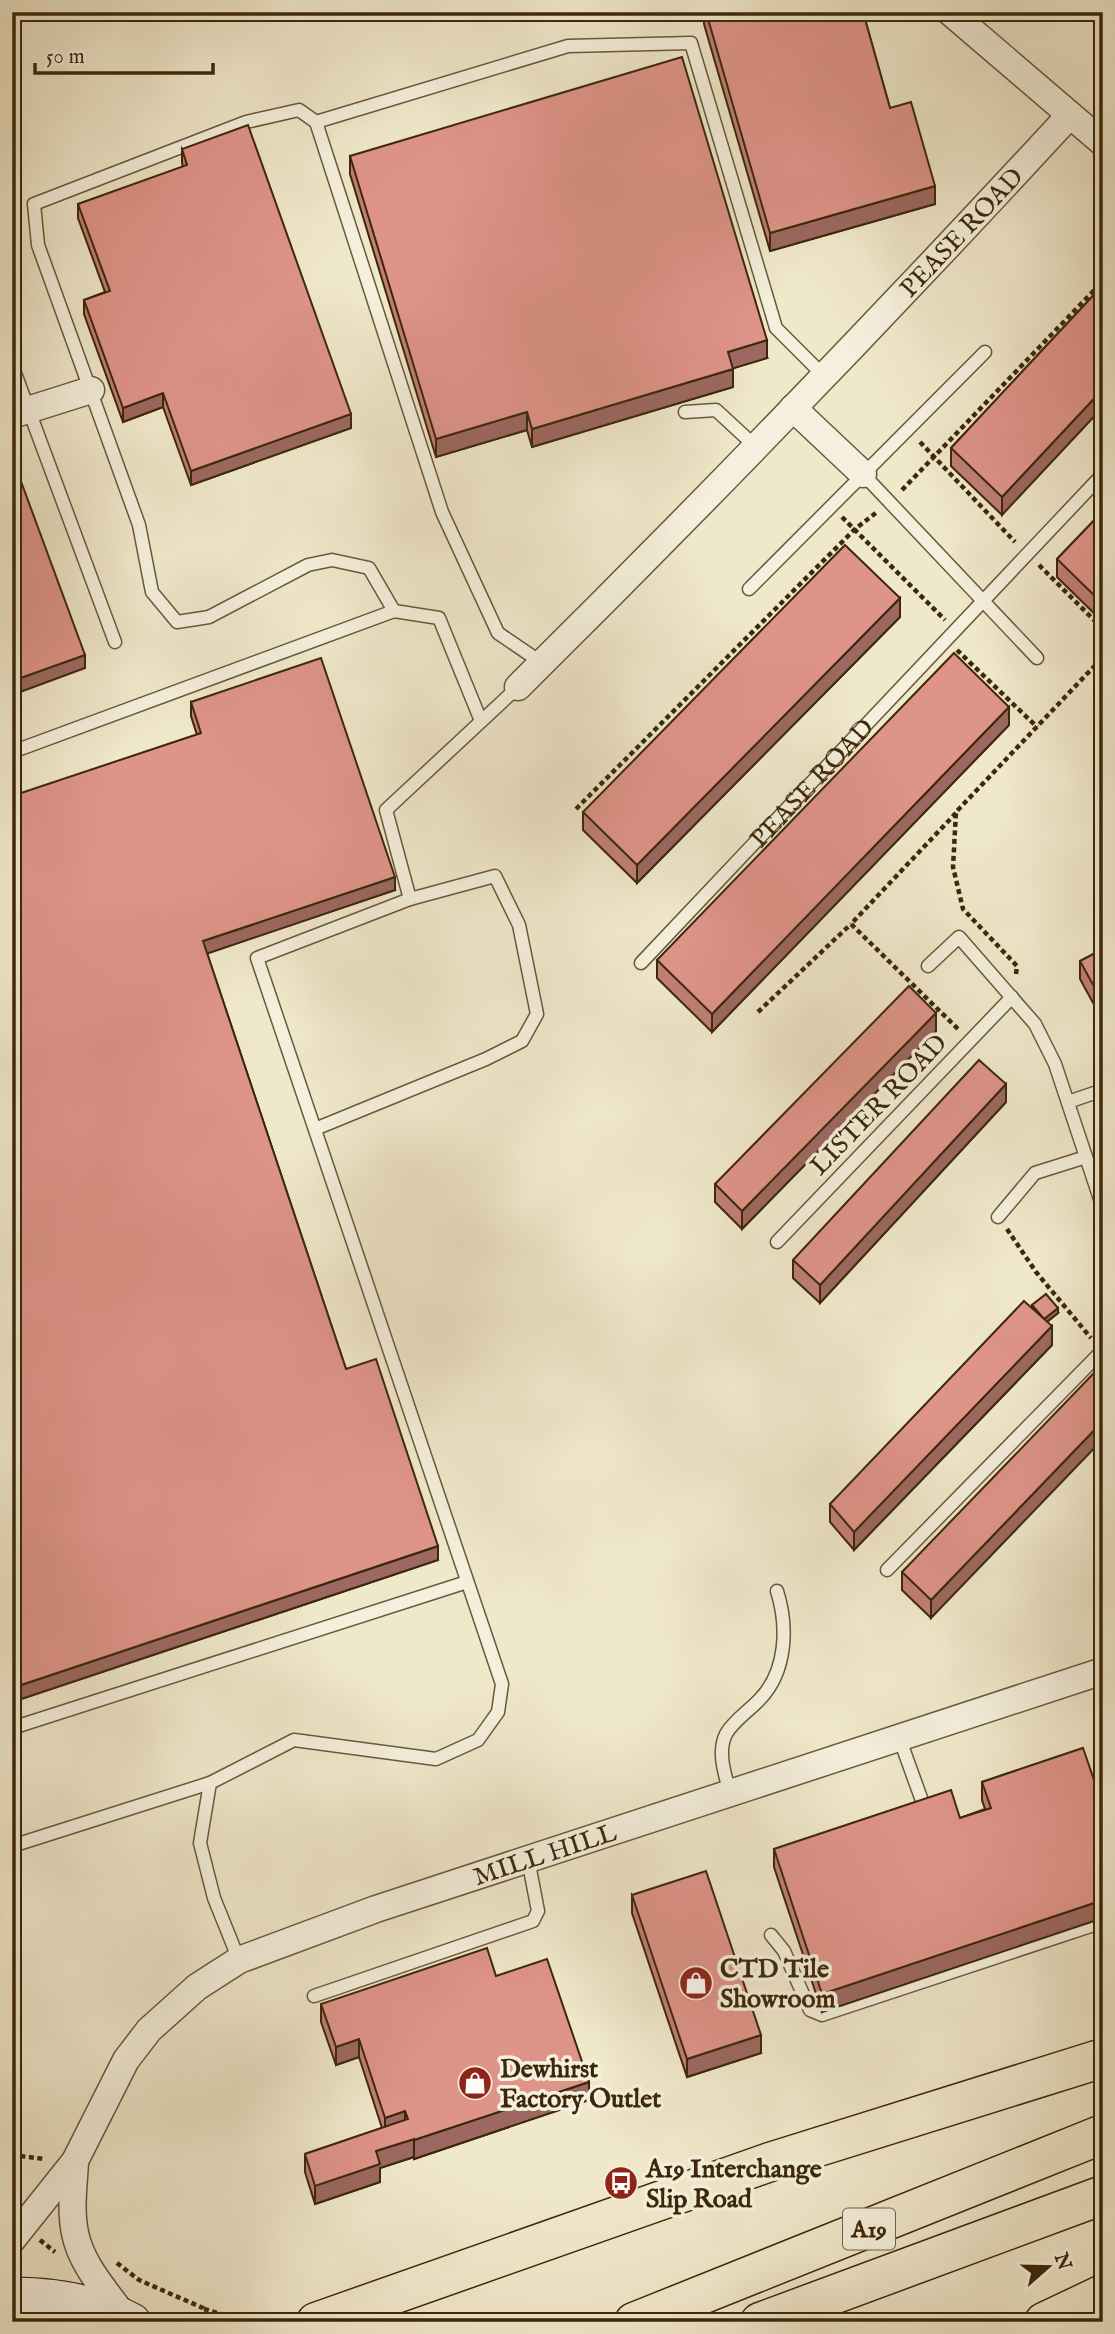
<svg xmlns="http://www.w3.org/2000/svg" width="1115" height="2334" font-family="'IM FELL English',serif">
  <rect width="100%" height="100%" fill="#f0e8cb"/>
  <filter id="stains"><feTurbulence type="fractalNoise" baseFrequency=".00286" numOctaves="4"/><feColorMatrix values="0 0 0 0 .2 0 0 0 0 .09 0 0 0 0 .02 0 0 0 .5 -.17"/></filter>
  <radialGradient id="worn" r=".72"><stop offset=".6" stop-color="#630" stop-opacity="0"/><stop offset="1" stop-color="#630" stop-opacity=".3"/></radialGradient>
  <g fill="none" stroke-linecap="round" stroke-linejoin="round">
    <g stroke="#69583a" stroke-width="15">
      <g id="lane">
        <polyline points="316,122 299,110 246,122 34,204 38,245 139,525 152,592 177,622 209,617 308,565 332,560 369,568 394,611"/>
        <polyline points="12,365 115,642"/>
        <polyline points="685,412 716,410 756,447"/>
        <polyline points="863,474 1037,658"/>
        <polyline points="749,589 985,352"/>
        <polyline points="542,663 498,633 442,512 316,122 568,46 691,43 776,328 824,376"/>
        <polyline points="12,752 394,611 439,618 481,721"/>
        <path id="s1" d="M641,963L1103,474"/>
        <polyline points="928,966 959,937 1035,1024 1055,1064 1103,1208"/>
        <polyline points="1068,1102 1103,1090"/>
        <polyline points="315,1129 486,1059 522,1041 537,1014 519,925 495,876 410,899"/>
        <polyline points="998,1217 1035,1173 1086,1157"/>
        <polyline points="777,1242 1012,997"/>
        <polyline points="887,1570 1103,1350"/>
        <polyline points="12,1728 467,1582"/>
        <polyline points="899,1737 921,1798"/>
        <path d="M730,1793C725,1775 717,1752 726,1734C733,1721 750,1710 760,1699C787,1671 788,1626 777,1591"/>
        <polyline points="12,1846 210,1783"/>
        <polyline points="771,1935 784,1951 810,2010 822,2015 1103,1922"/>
        <polyline points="239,1960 214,1898 200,1843 210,1783 294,1740 436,1759 478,1740 498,1712 502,1684 257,958 410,899 386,810 518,687"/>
        <polyline points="314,1996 533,1921 538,1911 528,1859"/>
      </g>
    </g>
    <g stroke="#69583a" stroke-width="29">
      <g id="street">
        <polyline points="950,12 1103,143"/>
        <polyline points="793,408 863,474"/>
        <polyline points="12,415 91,390"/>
        <path id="s2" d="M518,687C706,501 890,310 1070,115"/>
        <path d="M75,2161C74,2184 70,2209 75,2233C81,2265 107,2292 125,2318"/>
        <path id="s3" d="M12,2240L75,2161L126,2060L149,2030L197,1987L239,1960L376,1909L1103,1671"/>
      </g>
    </g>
    <g stroke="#3c2809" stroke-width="39">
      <path id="secondary" d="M12,2296C54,2296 94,2302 132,2322"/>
    </g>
    <g stroke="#3c2809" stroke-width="41">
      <g id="highway">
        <polyline points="316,2322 770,2162 1103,2058"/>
        <polyline points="634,2322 1103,2134"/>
        <polyline points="760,2322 1103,2195"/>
        <polyline points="1044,2322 1103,2294"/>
      </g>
    </g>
    <g stroke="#3c2809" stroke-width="4.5" stroke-dasharray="5 3.5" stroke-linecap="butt">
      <polyline points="920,442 1015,542"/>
      <polyline points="902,490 1103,281"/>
      <polyline points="842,517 945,620"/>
      <polyline points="1039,565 1103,629"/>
      <polyline points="957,650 1037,727"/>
      <polyline points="576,809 855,529 877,512"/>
      <polyline points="956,813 851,924 958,1029"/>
      <polyline points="1016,974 1017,966 963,909 953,867 956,812 1103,657"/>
      <polyline points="758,1012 851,924"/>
      <polyline points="1007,1229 1036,1272 1091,1338"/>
      <polyline points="12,2155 45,2159"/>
      <polyline points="40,2240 55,2252"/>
      <polyline points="117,2263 139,2280 203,2308 210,2322"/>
      <polyline points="204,2309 248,2322"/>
      <polyline points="251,2322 288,2314"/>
    </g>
    <use href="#lane" stroke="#f5f0dd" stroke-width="12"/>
    <use href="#street" stroke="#f5f0dd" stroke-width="26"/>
    <use href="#secondary" stroke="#f5f0dd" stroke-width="37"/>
    <use href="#highway" stroke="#f0e8cb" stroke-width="38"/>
  </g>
  <g fill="#c07f77" stroke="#3c2809" stroke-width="2">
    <polygon points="704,12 863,12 890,108 935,204 770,251 704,24"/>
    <polygon points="182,149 351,428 191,485 163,407 123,422 84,314 84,300 105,292 78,218 78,204 183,167 182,163"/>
    <polygon points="350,156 767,358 733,368 733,387 532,447 527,430 436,457 350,174"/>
    <polygon points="1103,285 1002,515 951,466 951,448"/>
    <polygon points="1103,511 1103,622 1057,577 1057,559"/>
    <polygon points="900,617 637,883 583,830 583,812"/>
    <polygon points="191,702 395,890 207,953 346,1369 438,1560 12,1702 197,735 191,716"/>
    <polygon points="1009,725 712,1032 657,978 657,960"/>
    <polygon points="1103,949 1103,1021 1080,979 1080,961"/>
    <polygon points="936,1031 742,1229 715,1202 715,1184"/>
    <polygon points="1006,1102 820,1303 793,1278 793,1260"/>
    <polygon points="1032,1305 1058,1313 1047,1322 1052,1345 854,1550 830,1522 830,1504 1032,1308"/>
    <polygon points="1103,1381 931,1618 902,1590 902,1572"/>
    <polygon points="1083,1748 822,2012 774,1867 774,1849 960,1818 985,1809 982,1800 982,1782"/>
    <polygon points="632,1895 761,2053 687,2077 632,1913"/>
    <polygon points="496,1976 589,2100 414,2159 414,2157 380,2168 380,2182 315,2204 305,2172 305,2154 382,2128 359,2057 336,2065 321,2022 321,2004"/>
  </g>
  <g fill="#9c6861" stroke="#3c2809" stroke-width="2">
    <polygon points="935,186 935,204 770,251 770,233"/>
    <polygon points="767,340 767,358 728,370 728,352"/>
    <polygon points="733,369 733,387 532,447 532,429"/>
    <polygon points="1103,389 1103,407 1002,515 1002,497"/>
    <polygon points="163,393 163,407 123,422 123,408"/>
    <polygon points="527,412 527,430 436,457 436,439"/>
    <polygon points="351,414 351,428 191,485 191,471"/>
    <polygon points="900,598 900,617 637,883 637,865"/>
    <polygon points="85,655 85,668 12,695 12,681"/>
    <polygon points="1009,707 1009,725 712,1032 712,1014"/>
    <polygon points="395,877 395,890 203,955 203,941"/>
    <polygon points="936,1013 936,1031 742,1229 742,1211"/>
    <polygon points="1006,1084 1006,1102 820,1303 820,1285"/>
    <polygon points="1058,1308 1058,1313 1044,1324 1044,1319"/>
    <polygon points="1052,1326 1052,1345 854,1550 854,1532"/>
    <polygon points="1103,1421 1103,1439 931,1618 931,1600"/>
    <polygon points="438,1546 438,1560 12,1702 12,1688"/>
    <polygon points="1103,1900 1103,1918 822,2012 822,1994"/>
    <polygon points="761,2035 761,2053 687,2077 687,2059"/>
    <polygon points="359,2039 359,2057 336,2065 336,2047"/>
    <polygon points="589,2082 589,2100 414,2159 414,2140"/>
    <polygon points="405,2111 405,2129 385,2136 385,2118"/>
    <polygon points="414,2139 414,2157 380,2168 380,2182 315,2204 315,2186 376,2151"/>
  </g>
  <g fill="#df948a" stroke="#3c2809" stroke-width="2">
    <polygon points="706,12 863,12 890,108 911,102 935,186 770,233"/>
    <polygon points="682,57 767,340 728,352 733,369 532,429 527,412 436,439 350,156"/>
    <polygon points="248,125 351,414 191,471 163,393 123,408 84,300 110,291 78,204 187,165 182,149"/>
    <polygon points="1103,285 1103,389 1002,497 951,448"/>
    <polygon points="12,457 85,655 12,681"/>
    <polygon points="1103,511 1103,604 1057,559"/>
    <polygon points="845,545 900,598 637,865 583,812"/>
    <polygon points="954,653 1009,707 712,1014 657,960"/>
    <polygon points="321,658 395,877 203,941 346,1369 376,1359 438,1546 12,1688 12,796 201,733 191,702"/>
    <polygon points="1103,949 1103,1003 1080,961"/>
    <polygon points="909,986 936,1013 742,1211 715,1184"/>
    <polygon points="979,1060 1006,1084 820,1285 793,1260"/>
    <polygon points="1046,1294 1058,1308 1044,1319 1032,1305"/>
    <polygon points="1024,1301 1052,1326 854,1532 830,1504"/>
    <polygon points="1094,1373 1103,1381 1103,1421 931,1600 902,1572"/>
    <polygon points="1083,1748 1103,1806 1103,1900 822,1994 774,1849 951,1790 960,1818 991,1808 982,1782"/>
    <polygon points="706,1871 761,2035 687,2059 632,1895"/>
    <polygon points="487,1948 496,1976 547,1959 589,2082 414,2140 414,2139 376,2151 380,2164 315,2186 305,2154 408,2119 405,2111 385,2118 359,2039 336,2047 321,2004"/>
  </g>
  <defs>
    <g id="shop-disc" transform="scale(1.75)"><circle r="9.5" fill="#8f2418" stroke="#f5f0dd"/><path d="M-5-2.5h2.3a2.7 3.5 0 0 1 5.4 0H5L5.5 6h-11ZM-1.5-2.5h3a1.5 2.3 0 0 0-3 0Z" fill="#fff"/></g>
    <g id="bus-disc" transform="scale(1.75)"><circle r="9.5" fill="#8f2418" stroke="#f5f0dd"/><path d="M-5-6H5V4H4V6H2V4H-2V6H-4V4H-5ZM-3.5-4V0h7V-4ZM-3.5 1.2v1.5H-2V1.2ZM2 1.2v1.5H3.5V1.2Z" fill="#fff"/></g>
  </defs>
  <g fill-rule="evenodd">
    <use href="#shop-disc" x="696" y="1983"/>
    <use href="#shop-disc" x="475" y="2083"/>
    <use href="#bus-disc" x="621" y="2183"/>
  </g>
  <g text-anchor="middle" stroke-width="7" stroke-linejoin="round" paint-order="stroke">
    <rect fill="#f5f0dd" stroke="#746449" stroke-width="2" x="843" y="2208.5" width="52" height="41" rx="5"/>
    <g font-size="24" font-weight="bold" fill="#3c2809">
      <text x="869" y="2237">A19</text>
    </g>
    <g font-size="26" fill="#3c2809" stroke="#f5f0dd">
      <text dy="9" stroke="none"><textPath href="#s2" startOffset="635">PEASE ROAD</textPath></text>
      <text dy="9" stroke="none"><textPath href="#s1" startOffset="248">PEASE ROAD</textPath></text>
      <text transform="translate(878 1104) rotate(-46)" y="9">LISTER ROAD</text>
      <text dy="9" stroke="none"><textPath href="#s3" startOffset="690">MILL HILL</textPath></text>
    </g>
    <g font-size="26" font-weight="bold" fill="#3c2809" stroke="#f5f0dd" text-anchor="start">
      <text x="720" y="1977">CTD Tile<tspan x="720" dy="30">Showroom</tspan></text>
      <text x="500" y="2077">Dewhirst<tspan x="500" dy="30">Factory Outlet</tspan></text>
      <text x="646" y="2177">A19 Interchange<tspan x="646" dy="30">Slip Road</tspan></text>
    </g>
  </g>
  <rect width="1115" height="2334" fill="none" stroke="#f0e8cb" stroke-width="42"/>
  <rect x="14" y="14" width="1087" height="2306" fill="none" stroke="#3c2809" stroke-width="3.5"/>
  <rect x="21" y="21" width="1073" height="2292" fill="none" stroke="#3c2809" stroke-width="2"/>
  <g transform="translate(1048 2267) rotate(70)" stroke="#f5f0dd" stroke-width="5" paint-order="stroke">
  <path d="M0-5L12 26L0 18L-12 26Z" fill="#3c2809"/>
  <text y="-10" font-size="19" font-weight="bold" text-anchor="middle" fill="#3c2809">N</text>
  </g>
  <path d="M35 63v10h178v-10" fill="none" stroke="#3c2809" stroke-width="3.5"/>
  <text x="46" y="63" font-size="21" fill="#3c2809" stroke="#f5f0dd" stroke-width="5" paint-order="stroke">50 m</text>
  <rect width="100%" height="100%" filter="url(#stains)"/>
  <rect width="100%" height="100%" fill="url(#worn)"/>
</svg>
